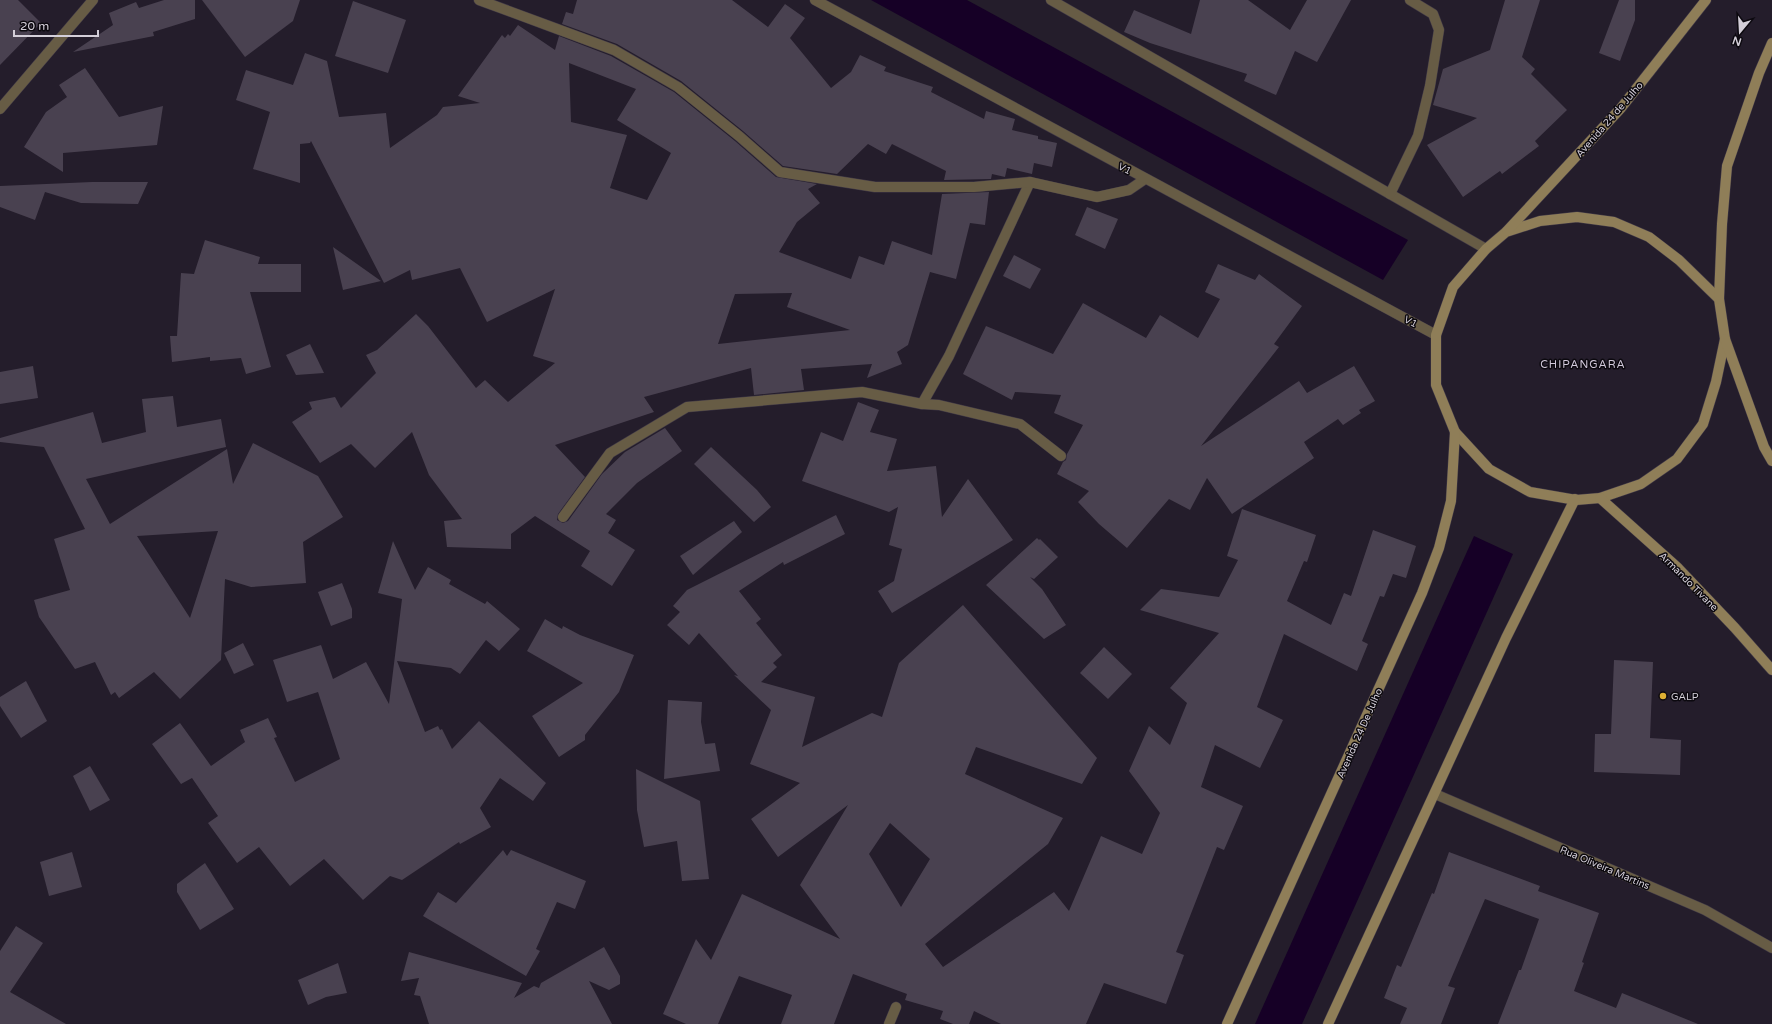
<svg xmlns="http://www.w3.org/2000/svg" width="1772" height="1024" font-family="'Varela Round',sans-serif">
  <rect width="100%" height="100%" fill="#241d2b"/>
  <g fill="#160026">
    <polygon points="871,0 967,0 1408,240 1383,280"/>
    <polygon points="1474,536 1513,554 1302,1024 1255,1024"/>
  </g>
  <g fill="#494150" fill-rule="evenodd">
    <polygon points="0,0 18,0 41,23 0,65"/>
    <polygon points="164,0 195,0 195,19 153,32 154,36 73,52 113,25 109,13 136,2 139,8"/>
    <polygon points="202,0 300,0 293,21 245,57"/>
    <polygon points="577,0 732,0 768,27 785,4 805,18 790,38 831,88 851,72 860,55 886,67 884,71 933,87 931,92 984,119 986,111 1015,119 1012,130 1038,136 1038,139 1057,143 1052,167 1034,163 1032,174 1007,168 1005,177 992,174 991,179 944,180 946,171 892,144 886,154 868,144 837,174 783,166 743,131 681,81 617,44 562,24 566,12 573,14"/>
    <polygon points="1200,0 1248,0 1290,30 1307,0 1351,0 1317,62 1295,51 1276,95 1244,81 1247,74 1150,43 1124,32 1134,10 1191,34"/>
    <polygon points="1505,0 1540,0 1522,57 1535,69 1531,74 1567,110 1535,141 1539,146 1502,174 1500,171 1463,197 1427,145 1477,118 1433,105 1443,69 1490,50"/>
    <polygon points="1619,0 1635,0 1635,20 1620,61 1599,53"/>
    <polygon points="353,1 406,20 388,73 335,56"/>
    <path d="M518,25L555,50L559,36L611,56L674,92L735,141L776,177L817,184L808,189L820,203L797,222L779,252L851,279L859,256L884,265L892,241L932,255L942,194L989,192L985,225L970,223L956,279L930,272L908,345L897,352L902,364L867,378L872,364L801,369L804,390L754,395L751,368L644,397L654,412L555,445L585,477L558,514L557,520L563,523L568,521L602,474L625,452L665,428L682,451L637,483L606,514L616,520L608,533L635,550L612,586L581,566L590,551L535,516L511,534V549L447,547L444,521L462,519L429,475L412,432L375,468L351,444L320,463L292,422L312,409L309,402L335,397L341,408L376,373L366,355L377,350L416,314L428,326L476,388L485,380L508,402L555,363L533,356L555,289L487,322L460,268L412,280L410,270L384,283L311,141L310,143L300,144V183L253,169L270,112L236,100L246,70L293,85L305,53L327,61L339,117L386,113L390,148L437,115L443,107L480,103L458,96L502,35L505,38L508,34L510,36ZM569,63L636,89L617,120L671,153L647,200L610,188L627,135L571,122ZM792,293L787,307L850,330L718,344L735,294Z"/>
    <polygon points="85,68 119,117 163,106 157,145 63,153 63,172 24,147 46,112 67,97 59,85"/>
    <polygon points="92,182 148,182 138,204 81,203 45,192 35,220 0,207 0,186"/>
    <polygon points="1087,207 1118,219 1105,249 1075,235"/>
    <polygon points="205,240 260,257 258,264 301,264 301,292 250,292 271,367 246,374 241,358 210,361 210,357 172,362 170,336 177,336 181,273 194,274"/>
    <polygon points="333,247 381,281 343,290"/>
    <polygon points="1014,255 1041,269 1030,289 1003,276"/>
    <polygon points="1218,264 1255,280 1259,274 1302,306 1274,344 1279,347 1201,446 1299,381 1307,393 1354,366 1375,401 1359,410 1361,413 1343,425 1338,419 1304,442 1314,458 1232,514 1207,478 1190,510 1169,499 1127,548 1099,524 1078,502 1089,491 1057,474 1063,462 1066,460 1067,454 1083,425 1054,413 1061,395 1015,392 1012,400 963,374 986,326 1053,354 1083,303 1146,338 1160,315 1198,338 1220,299 1205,292"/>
    <polygon points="310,344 324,373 296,375 286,355"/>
    <polygon points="33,366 38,398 0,404 0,372"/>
    <path d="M173,396L177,427L221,419L226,447L86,479L110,524L227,449L233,484L253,443L318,476L343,517L303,542L306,583L251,587L225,579L221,660L180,699L154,672L119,698L115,692L111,695L95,662L75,669L39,617L34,600L70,590L54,539L85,529L44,447L0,442V438L93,412L102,443L146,432L142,399ZM218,531L190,618L137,536Z"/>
    <polygon points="858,402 879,410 870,432 897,439 887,471 936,466 942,517 968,479 1013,540 892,613 878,591 894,581 902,549 889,545 898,507 889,512 802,481 821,432 843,441"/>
    <polygon points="711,447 757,490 771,507 754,522 694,464"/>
    <path d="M1242,509L1316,535L1307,562L1304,561L1287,601L1331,625L1344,593L1351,596L1373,530L1416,546L1406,578L1393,574L1384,597L1380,596L1362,641L1368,644L1357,671L1284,634L1257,707L1283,720L1260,768L1215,745L1201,787L1243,806L1224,850L1217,847L1176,952L1184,955L1166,1004L1104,983L1086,1024H1001L974,1011L969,1024H953L940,1019L943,1011L905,1000L907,994L853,974L834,1024H781L792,995L739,976L718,1024H686L663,1014L696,939L711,960L742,894L840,939L800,885L848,805L778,857L751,819L800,783L750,764L771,710L734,675L738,676L699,633L689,645L667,625L680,612L673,606L687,590L836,515L845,534L784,565L783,562L739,591L761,619L756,623L782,655L773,663L777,667L761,682L815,697L802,747L872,713L882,717L899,663L963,605L1097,758L1082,784L976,747L965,774L1063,818L1048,844L925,944L943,967L1054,892L1069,911L1101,836L1142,854L1160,813L1129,771L1149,726L1170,745L1187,703L1170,688L1219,633L1140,610L1161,589L1219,597L1238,560L1227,556ZM890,823L930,859L901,907L869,854Z"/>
    <polygon points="734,521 742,532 693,575 680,556"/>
    <polygon points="1037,538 1039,540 1040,539 1058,557 1034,579 1030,577 1042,589 1066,625 1044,639 986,585"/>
    <polygon points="393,541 415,590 428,567 451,580 449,584 485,604 487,601 520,629 499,651 486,640 460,674 451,668 397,661 425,732 438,726 440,730 442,729 452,749 479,721 546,783 533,801 500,778 480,808 491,827 460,844 459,842 402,880 390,876 363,900 324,859 290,886 259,847 237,863 208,823 218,816 192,778 181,784 152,744 180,723 211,766 245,742 240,730 268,718 277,737 274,738 295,782 340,759 318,692 287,702 273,660 321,645 333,679 366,662 389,704 402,599 378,593"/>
    <polygon points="342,583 352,609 352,618 331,626 318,592"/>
    <polygon points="545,619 562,629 563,626 580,635 634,655 619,692 585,735 585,740 559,757 532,716 583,683 527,651"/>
    <polygon points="243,643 254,665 234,674 224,653"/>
    <polygon points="1104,647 1132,674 1108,699 1080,673"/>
    <polygon points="1614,660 1653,662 1650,738 1681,740 1680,775 1594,772 1595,734 1611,734"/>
    <polygon points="26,681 47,721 21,738 0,706 0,697"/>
    <polygon points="668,700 702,702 701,722 705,744 715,743 720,771 664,779"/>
    <polygon points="90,766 110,800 90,811 73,776"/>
    <polygon points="636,769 700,801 709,879 682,881 677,841 644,847 637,810"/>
    <polygon points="503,850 507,856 511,850 586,881 575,909 557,902 536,949 540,951 526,976 423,916 438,892 456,903"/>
    <polygon points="72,852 82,887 49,896 40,862"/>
    <polygon points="1449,852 1540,886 1538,891 1599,913 1582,962 1584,963 1574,991 1616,1008 1622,993 1698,1024 1498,1024 1519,970 1521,970 1539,919 1485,899 1448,986 1455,988 1441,1024 1400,1024 1407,1008 1384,998 1397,965 1401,967 1432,893 1434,894"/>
    <polygon points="205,863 234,909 200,930 177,892 177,884"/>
    <polygon points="16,926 43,943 10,992 66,1024 0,1024 0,951"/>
    <polygon points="604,947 620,976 620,984 609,990 589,981 612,1024 429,1024 420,996 414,995 419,978 401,981 409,952 522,983 514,998 534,986 539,988 541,983"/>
    <polygon points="338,963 347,993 326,997 308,1005 298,980"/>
  </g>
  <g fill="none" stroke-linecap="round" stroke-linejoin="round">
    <g stroke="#403947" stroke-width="11">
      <g id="lane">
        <polyline points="922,404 949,356 1030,182"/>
        <polyline points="563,517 610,453 687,407 862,392 922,404 939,405 1020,424 1061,456"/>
        <polyline points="889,1024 896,1007"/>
      </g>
    </g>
    <g stroke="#403947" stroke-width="11">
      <g id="street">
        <polyline points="479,0 614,50 678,87 739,136 780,172 875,187 974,187 1030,182 1097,197 1129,190 1145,179"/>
        <polyline points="815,0 1436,335"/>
        <polyline points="1051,0 1486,249"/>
        <polyline points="0,109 93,0"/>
        <polyline points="1390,194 1418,136 1430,86 1439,30 1433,14 1410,0"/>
        <polyline points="1435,794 1705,910 1772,948"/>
      </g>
    </g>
    <g stroke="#403947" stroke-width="11">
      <g id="secondary">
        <polygon points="1577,217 1614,222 1649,237 1679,260 1719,299 1725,339 1716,382 1703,424 1677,459 1641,484 1600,498 1576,500 1530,492 1489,469 1455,432 1436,385 1436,335 1453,287 1486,249 1506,232 1540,221"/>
        <polyline points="1507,231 1621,108 1706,0"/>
        <polyline points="1719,299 1722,224 1727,166 1759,73 1772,43"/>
        <polyline points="1725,339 1764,447 1772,461"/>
        <polyline points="1600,498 1677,567 1735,628 1772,670"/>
        <polyline points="1227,1024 1422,593 1439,548 1451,501 1455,432"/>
        <polyline points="1328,1024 1506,638 1575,499"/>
      </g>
    </g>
    <use href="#lane" stroke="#675c45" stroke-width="10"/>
    <use href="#street" stroke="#675c45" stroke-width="10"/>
    <use href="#secondary" stroke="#8f7e58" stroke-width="10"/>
  </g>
  <circle fill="#dfb034" stroke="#0c090f" stroke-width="1.5" cx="1663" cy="696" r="4"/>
  <g text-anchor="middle" stroke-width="3" stroke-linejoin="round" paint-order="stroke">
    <g font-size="10" fill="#d4cfd9" stroke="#0c090f">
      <text transform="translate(1609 119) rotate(-49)" y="4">Avenida 24 de Julho</text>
      <text transform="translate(1125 168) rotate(28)" y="4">V1</text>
      <text transform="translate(1411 321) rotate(28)" y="4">V1</text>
      <text transform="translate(1689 581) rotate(45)" y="4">Armando Tivane</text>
      <text transform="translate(1359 733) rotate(-66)" y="4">Avenida 24 De Julho</text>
      <text transform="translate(1605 867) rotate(23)" y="4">Rua Oliveira Martins</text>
    </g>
    <g font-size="10" fill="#d4cfd9" stroke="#0c090f" text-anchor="start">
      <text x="1671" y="700">GALP</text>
    </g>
    <g font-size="11" letter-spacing="1" fill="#d1c8da" stroke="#0c090f">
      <text x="1583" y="368">CHIPANGARA</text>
    </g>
  </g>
  <g transform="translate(1740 32) rotate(198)" stroke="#0c090f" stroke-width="3" paint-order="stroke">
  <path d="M0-3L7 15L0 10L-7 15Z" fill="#d4cfd9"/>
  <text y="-6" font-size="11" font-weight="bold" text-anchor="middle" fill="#d4cfd9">N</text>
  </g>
  <path d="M14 30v6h84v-6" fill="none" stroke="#d4cfd9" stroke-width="2"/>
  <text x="20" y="30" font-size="12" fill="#d4cfd9" stroke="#0c090f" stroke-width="3" paint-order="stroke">20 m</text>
</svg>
